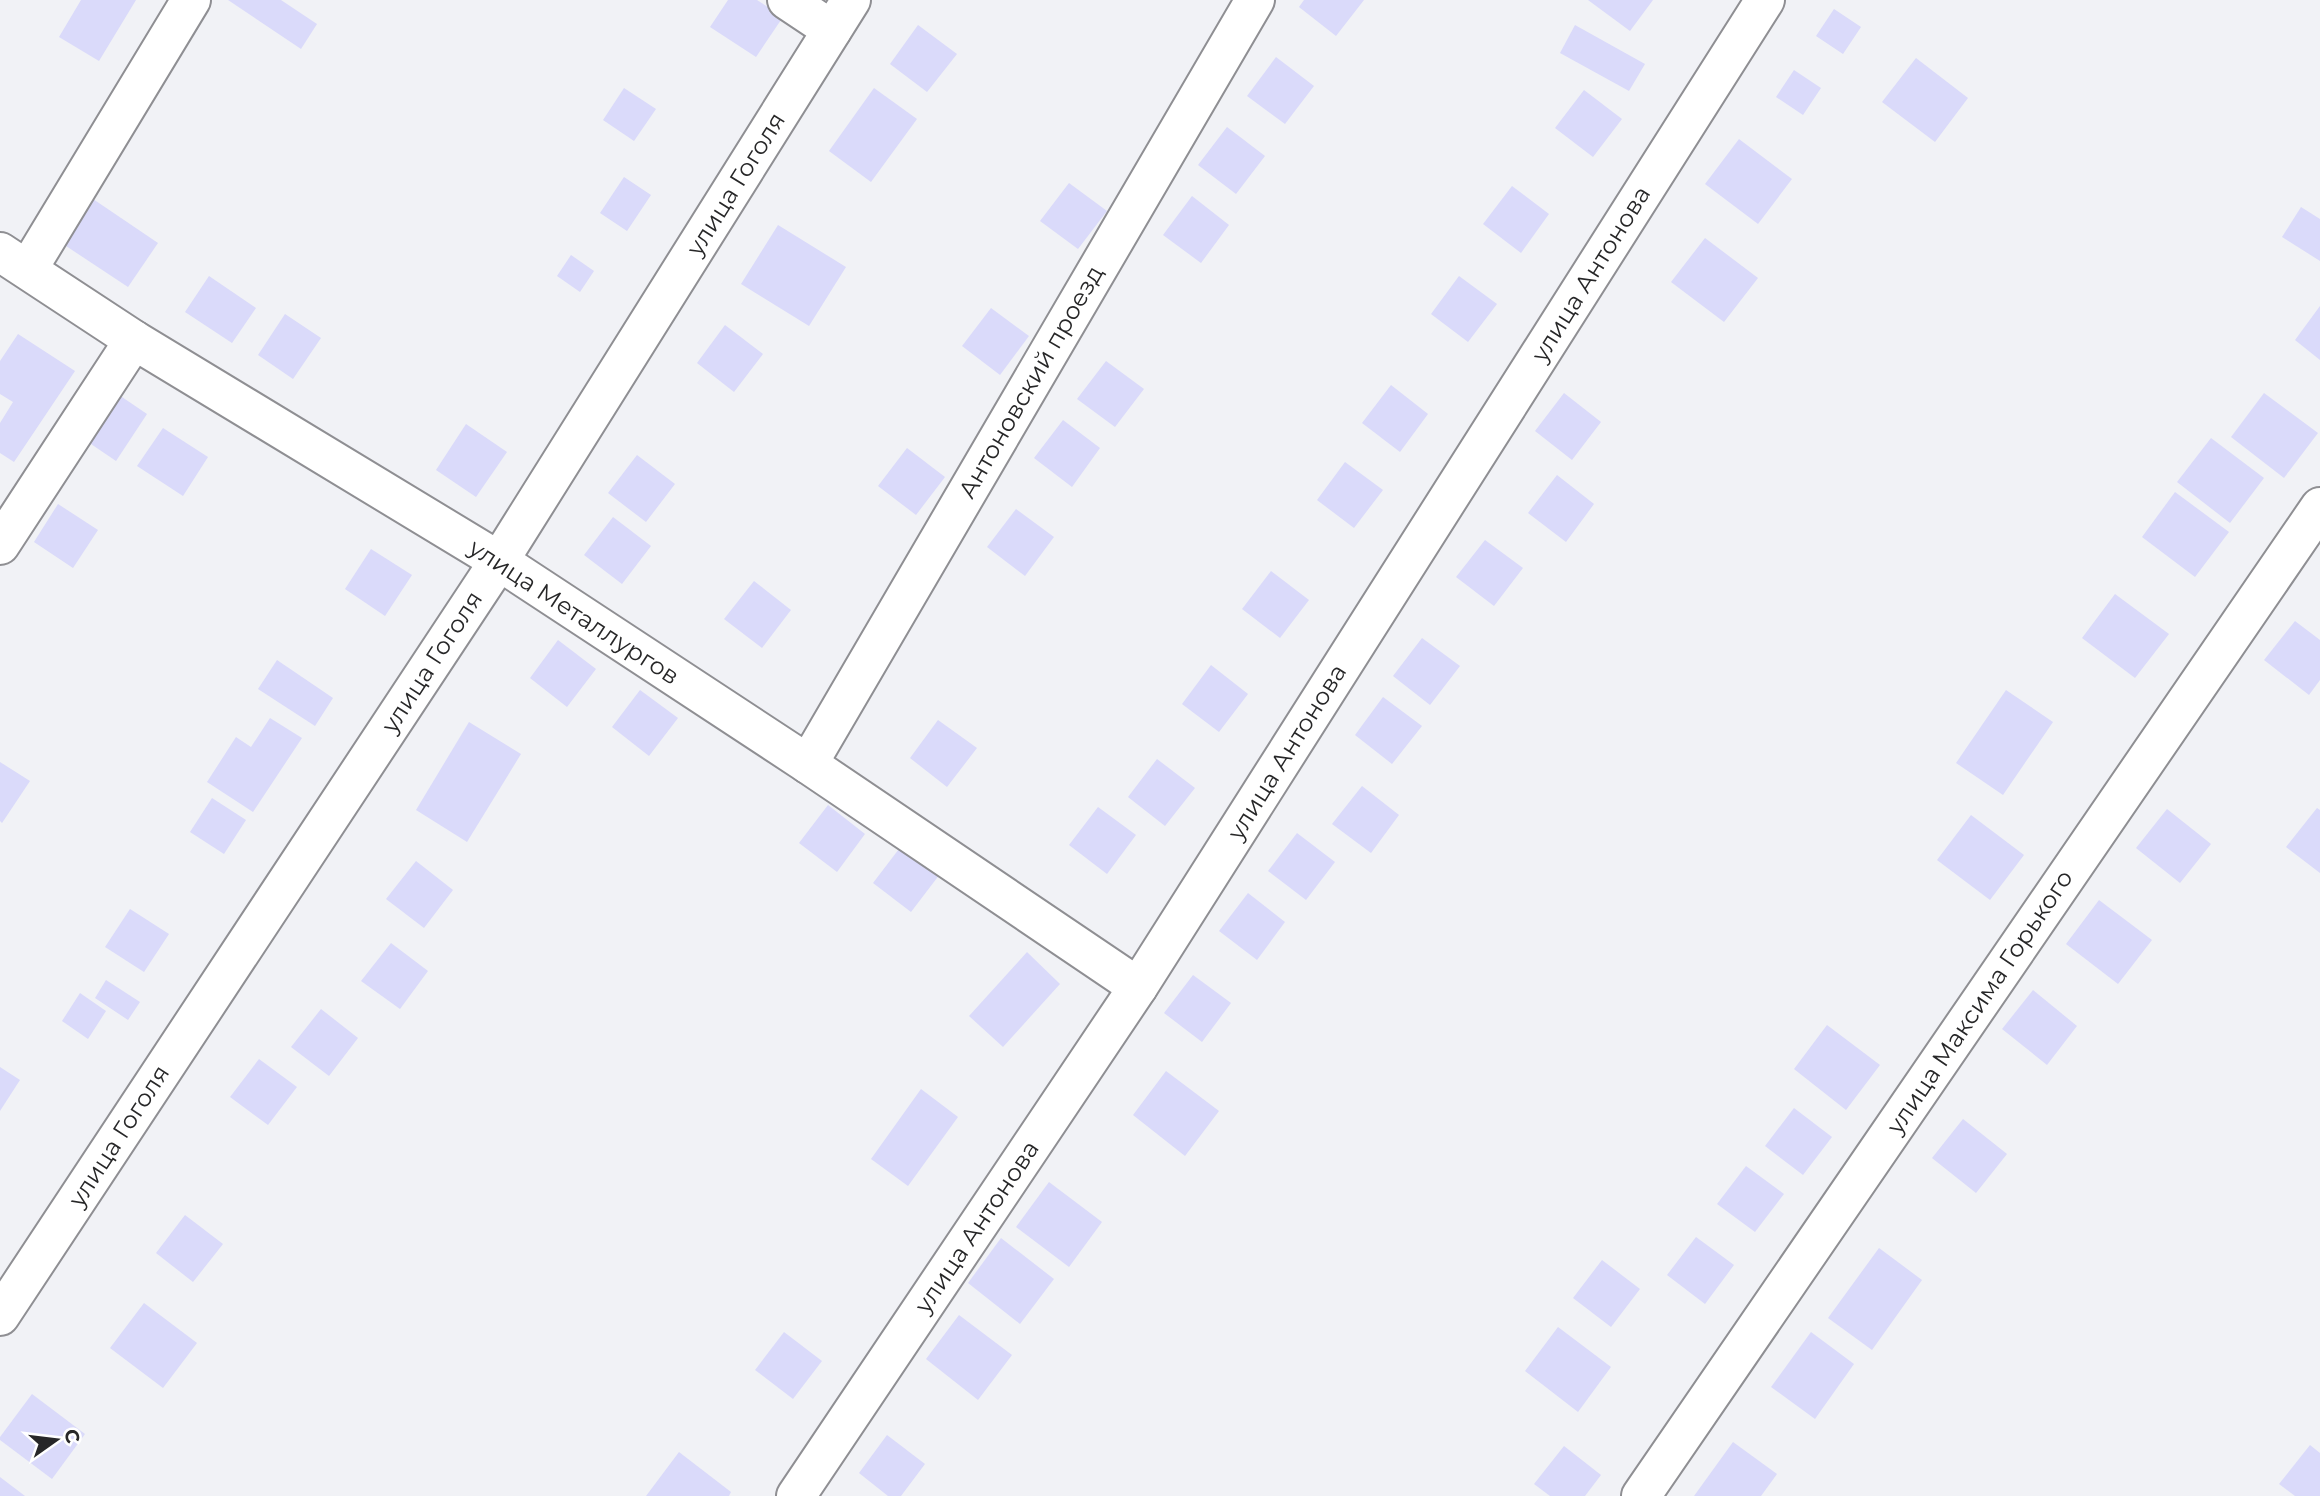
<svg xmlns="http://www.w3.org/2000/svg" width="2320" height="1496" font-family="Montserrat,sans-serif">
  <rect width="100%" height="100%" fill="#f1f2f6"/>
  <g fill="#dadafa">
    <polygon points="81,0 136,0 99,61 59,37"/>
    <polygon points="228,0 281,0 317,24 301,49"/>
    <polygon points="728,0 757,0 783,17 756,57 710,27"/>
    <polygon points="1304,0 1364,0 1336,36 1299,7"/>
    <polygon points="1588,0 1653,0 1630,31"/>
    <polygon points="1834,9 1861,27 1843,54 1816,36"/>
    <polygon points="918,25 957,54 927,92 890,64"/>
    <polygon points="1575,25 1645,64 1629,91 1560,53"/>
    <polygon points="1276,57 1314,86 1285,124 1247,96"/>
    <polygon points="1916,58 1968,98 1935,142 1882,102"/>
    <polygon points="1794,70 1821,88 1803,115 1776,97"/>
    <polygon points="624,88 656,109 634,141 603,120"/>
    <polygon points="874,88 917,119 871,182 829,151"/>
    <polygon points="1584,90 1622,119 1593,157 1555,128"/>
    <polygon points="1227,127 1265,156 1236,194 1198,165"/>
    <polygon points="1739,139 1792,179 1758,224 1705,184"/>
    <polygon points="624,177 651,195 627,231 600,213"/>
    <polygon points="1069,183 1107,211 1078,249 1040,221"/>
    <polygon points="1512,186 1549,214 1521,253 1483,224"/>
    <polygon points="1192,196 1229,225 1201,263 1163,235"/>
    <polygon points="93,199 158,243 128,287 63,244"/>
    <polygon points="2301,207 2320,219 2320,261 2282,237"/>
    <polygon points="778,225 846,267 809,326 741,284"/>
    <polygon points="1705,238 1758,278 1724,322 1671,282"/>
    <polygon points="571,255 594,271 580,292 557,276"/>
    <polygon points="209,276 256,308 232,343 185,312"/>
    <polygon points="1459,276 1497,304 1468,342 1431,314"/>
    <polygon points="2320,306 2320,360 2295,340"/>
    <polygon points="991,308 1029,336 1000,375 962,346"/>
    <polygon points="285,314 321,338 293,379 258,355"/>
    <polygon points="725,325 763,354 734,392 697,363"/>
    <polygon points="18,334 75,371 14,462 0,453 0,423 13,402 0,394 0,361"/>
    <polygon points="1106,361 1144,389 1115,427 1077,399"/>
    <polygon points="1391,385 1428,414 1400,452 1362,423"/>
    <polygon points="1564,393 1601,422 1572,460 1535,431"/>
    <polygon points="2264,393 2318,433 2284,478 2231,437"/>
    <polygon points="119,395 147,414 116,461 88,442"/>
    <polygon points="1063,420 1100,448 1072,487 1034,458"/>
    <polygon points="466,424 507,452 476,497 436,470"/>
    <polygon points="163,428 208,457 183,496 137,466"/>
    <polygon points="2211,438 2264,478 2230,523 2177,482"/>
    <polygon points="907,448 945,477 916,515 878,486"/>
    <polygon points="637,455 675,484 646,522 608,493"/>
    <polygon points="1345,462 1383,490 1354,528 1317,500"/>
    <polygon points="1557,475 1594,504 1566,542 1528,513"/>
    <polygon points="2175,492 2229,532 2195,577 2142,537"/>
    <polygon points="58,504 98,530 73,568 34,542"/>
    <polygon points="1016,509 1054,537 1025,576 987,547"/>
    <polygon points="613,517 651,546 622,584 584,555"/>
    <polygon points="1485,540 1523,568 1494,606 1456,577"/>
    <polygon points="371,549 412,575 385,616 345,589"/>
    <polygon points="1271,571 1309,600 1280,638 1242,609"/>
    <polygon points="754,581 791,610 762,648 724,619"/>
    <polygon points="2115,594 2169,634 2135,678 2082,638"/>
    <polygon points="2295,621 2320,640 2320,680 2309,695 2264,660"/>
    <polygon points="1422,638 1460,666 1430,705 1393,676"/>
    <polygon points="558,640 596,669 567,707 530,678"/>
    <polygon points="277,660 333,698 315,726 258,689"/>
    <polygon points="1211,665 1248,694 1219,732 1182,704"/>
    <polygon points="640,690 678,718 649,756 612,727"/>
    <polygon points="2006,690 2053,722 2003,795 1956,763"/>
    <polygon points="1383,697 1422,726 1392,764 1355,735"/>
    <polygon points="270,718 302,738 253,812 207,782 236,737 251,747"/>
    <polygon points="938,720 977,748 947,787 910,758"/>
    <polygon points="469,722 521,754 467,842 416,810"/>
    <polygon points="1157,759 1195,788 1165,826 1128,797"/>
    <polygon points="0,762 30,781 2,823 0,821"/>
    <polygon points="1362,786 1399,815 1371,853 1332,824"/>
    <polygon points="212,798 246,820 224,854 190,832"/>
    <polygon points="828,805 865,834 837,872 799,843"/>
    <polygon points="1098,807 1136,835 1107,874 1069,845"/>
    <polygon points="2317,808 2320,810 2320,873 2286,847"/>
    <polygon points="2167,809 2211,844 2180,883 2136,848"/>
    <polygon points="1971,815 2024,855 1990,900 1937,860"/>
    <polygon points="1297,833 1335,862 1306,900 1268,871"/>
    <polygon points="902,845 940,874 911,912 873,883"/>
    <polygon points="416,861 453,890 424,928 386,899"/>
    <polygon points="1248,893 1285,922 1257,960 1219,931"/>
    <polygon points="2099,900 2152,940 2118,984 2066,944"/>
    <polygon points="130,909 169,934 144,972 105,947"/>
    <polygon points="391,943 428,971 400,1009 361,981"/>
    <polygon points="1027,952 1060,984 1003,1047 969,1016"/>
    <polygon points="1193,975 1231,1003 1202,1042 1164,1013"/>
    <polygon points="106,980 140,1002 128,1020 95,998"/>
    <polygon points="2033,990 2077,1026 2047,1065 2002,1029"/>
    <polygon points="80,993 106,1011 88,1039 62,1021"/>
    <polygon points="321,1009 358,1038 329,1076 291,1047"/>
    <polygon points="1827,1025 1880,1065 1846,1110 1794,1069"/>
    <polygon points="259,1059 297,1087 268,1125 230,1097"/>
    <polygon points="0,1067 20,1080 0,1111"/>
    <polygon points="1166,1071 1219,1111 1185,1156 1133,1115"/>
    <polygon points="921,1089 958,1117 908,1186 871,1159"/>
    <polygon points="1794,1108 1832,1137 1803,1175 1765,1146"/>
    <polygon points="1963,1119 2007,1154 1976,1193 1932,1158"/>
    <polygon points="1746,1166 1784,1194 1755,1232 1717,1204"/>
    <polygon points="1049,1182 1102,1222 1069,1267 1016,1227"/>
    <polygon points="185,1215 223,1244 193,1282 156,1253"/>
    <polygon points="1696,1237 1734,1265 1705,1304 1667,1275"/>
    <polygon points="1001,1238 1054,1279 1020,1324 968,1283"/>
    <polygon points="1879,1248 1922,1280 1872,1350 1828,1318"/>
    <polygon points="1602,1260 1640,1289 1611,1327 1573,1298"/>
    <polygon points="144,1303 197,1343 163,1388 110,1348"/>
    <polygon points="959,1315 1012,1355 978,1400 926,1359"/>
    <polygon points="1558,1327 1611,1367 1578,1412 1525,1371"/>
    <polygon points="784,1332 822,1361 793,1399 755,1370"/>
    <polygon points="1811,1332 1854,1364 1815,1419 1771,1387"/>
    <polygon points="32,1394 85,1434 52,1479 0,1440 0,1437"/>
    <polygon points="887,1435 925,1464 901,1496 888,1496 859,1473"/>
    <polygon points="1733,1442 1777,1474 1761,1496 1694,1496"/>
    <polygon points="2310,1445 2320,1453 2320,1496 2295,1496 2279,1484"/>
    <polygon points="1564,1446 1601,1475 1585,1496 1550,1496 1534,1484"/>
    <polygon points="679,1452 731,1492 729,1496 646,1496"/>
    <polygon points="0,1477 25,1496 0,1496"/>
  </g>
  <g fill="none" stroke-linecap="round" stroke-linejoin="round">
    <g stroke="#8f8f93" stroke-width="42">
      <g id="street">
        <polyline points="787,0 832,30"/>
        <polyline points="0,252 134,340 499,561 808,764 1138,987"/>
        <polyline points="28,269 191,0"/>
        <polyline points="0,545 134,340"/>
        <polyline points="808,764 1255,0"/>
        <polyline points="0,1316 499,561 851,0"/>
        <polyline points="796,1496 1138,987 1765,0"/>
        <polyline points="1641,1496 2320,507"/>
      </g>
    </g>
    <use href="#street" stroke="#fff" stroke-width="38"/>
  </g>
  <g text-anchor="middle" stroke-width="7" stroke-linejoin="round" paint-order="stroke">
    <g font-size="24" fill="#272728" stroke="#fff">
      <text transform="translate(736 184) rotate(-58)" y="8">улица Гоголя</text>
      <text transform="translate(1591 274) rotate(-58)" y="8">улица Антонова</text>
      <text transform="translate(1031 382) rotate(-60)" y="8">Антоновский проезд</text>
      <text transform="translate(574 612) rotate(33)" y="8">улица Металлургов</text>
      <text transform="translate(432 662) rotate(-57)" y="8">улица Гоголя</text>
      <text transform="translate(1287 752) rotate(-58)" y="8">улица Антонова</text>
      <text transform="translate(1980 1002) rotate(-56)" y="8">улица Максима Горького</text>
      <text transform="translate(119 1136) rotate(-57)" y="8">улица Гоголя</text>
      <text transform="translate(977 1227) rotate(-56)" y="8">улица Антонова</text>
    </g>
  </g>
  <g transform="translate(56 1440) rotate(76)" stroke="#ffffff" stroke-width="5" paint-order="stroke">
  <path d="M0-5L12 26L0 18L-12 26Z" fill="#272728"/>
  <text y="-10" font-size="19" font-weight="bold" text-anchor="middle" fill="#272728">С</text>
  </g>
</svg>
